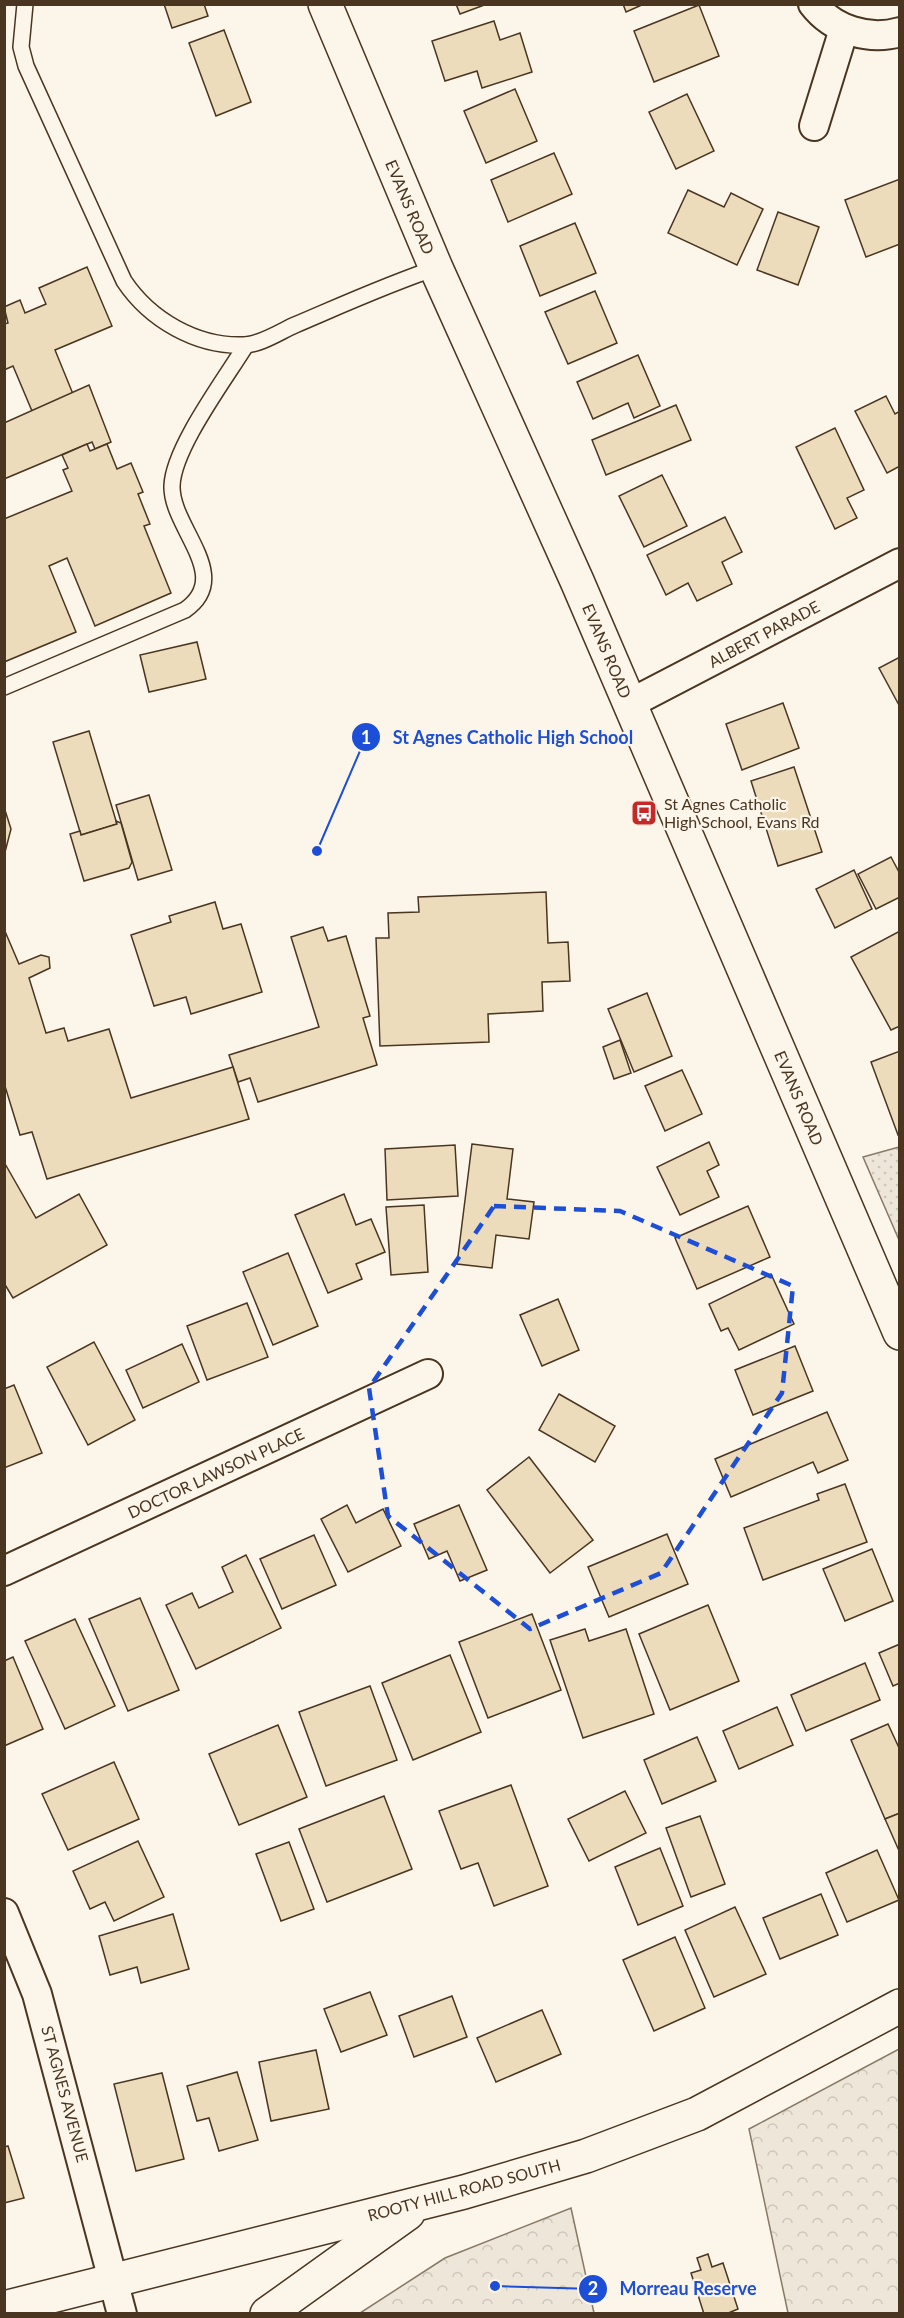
<svg xmlns="http://www.w3.org/2000/svg" width="904" height="2318" font-family="Lato,sans-serif">
  <defs>
    <pattern id="grass-dots" width="8" height="8" patternUnits="userSpaceOnUse" patternTransform="scale(1.5)"><rect width="8" height="8" fill="#ede6d9"/><path d="M2 2h.1M6 6h.1" fill="none" stroke="#cdc6ba" stroke-width="1.8" stroke-linecap="round"/></pattern>
    <pattern id="forest-crowns" width="20" height="18" patternUnits="userSpaceOnUse" patternTransform="scale(1.5)"><rect width="20" height="18" fill="#ede6d9"/><path d="M2 6a3 3 0 1 1 6 0M12 15a3 3 0 1 1 6 0" fill="none" stroke="#cdc6ba"/></pattern>
  </defs>
  <rect width="100%" height="100%" fill="#fbf6e9"/>
  <polygon fill="url(#grass-dots)" stroke="#887966" stroke-width="1.5" points="899,1147 900,1147 899,1240 863,1157"/>
  <g fill="url(#forest-crowns)" stroke="#887966" stroke-width="1.5">
    <polygon points="899,2049 899,2313 788,2313 749,2129"/>
    <polygon points="571,2208 594,2313 360,2313 445,2258"/>
  </g>
  <g fill="#ecdcbc" stroke="#4a3520" stroke-width="1.5">
    <polygon points="164,4 204,4 208,16 172,28"/>
    <polygon points="456,4 487,4 460,14"/>
    <polygon points="623,4 644,4 626,12"/>
    <polygon points="699,5 719,56 654,82 634,31"/>
    <polygon points="494,21 500,40 520,33 532,72 482,88 477,71 445,81 432,41"/>
    <polygon points="224,30 251,102 216,116 189,43"/>
    <polygon points="515,89 537,141 486,163 464,111"/>
    <polygon points="687,94 714,151 676,169 649,112"/>
    <polygon points="554,153 572,194 508,222 491,180"/>
    <polygon points="900,179 900,244 866,257 845,200"/>
    <polygon points="688,190 724,207 731,193 763,209 737,265 668,233"/>
    <polygon points="778,212 819,227 798,285 757,270"/>
    <polygon points="575,223 596,273 540,296 520,246"/>
    <polygon points="87,267 112,326 55,350 73,394 32,411 13,366 4,370 4,324 8,323 4,307 20,300 25,313 46,304 39,288"/>
    <polygon points="595,291 617,343 568,364 545,312"/>
    <polygon points="638,355 660,406 634,418 628,403 593,419 577,382"/>
    <polygon points="89,385 111,442 95,449 92,442 4,479 4,423"/>
    <polygon points="886,396 895,414 900,411 900,466 887,473 855,411"/>
    <polygon points="676,405 691,440 606,475 592,440"/>
    <polygon points="835,428 864,490 847,498 857,518 835,529 796,447"/>
    <polygon points="87,444 90,451 107,444 117,469 131,463 143,492 138,494 150,524 144,526 171,593 95,626 67,558 49,566 76,632 4,662 4,519 72,491 63,470 68,468 62,455"/>
    <polygon points="662,475 687,526 644,547 619,496"/>
    <polygon points="725,517 742,552 722,562 732,584 697,601 688,583 666,595 647,555"/>
    <polygon points="197,642 206,679 149,692 140,655"/>
    <polygon points="900,657 900,707 879,668"/>
    <polygon points="783,703 799,748 742,770 726,724"/>
    <polygon points="89,731 117,824 81,835 53,742"/>
    <polygon points="794,767 822,852 778,866 751,781"/>
    <polygon points="149,795 172,870 138,880 116,805"/>
    <polygon points="4,807 11,829 4,856"/>
    <polygon points="116,821 121,823 132,862 129,868 84,881 70,834 80,831 81,835 117,824"/>
    <polygon points="891,857 900,874 900,897 876,909 858,874"/>
    <polygon points="854,870 872,909 835,928 816,889"/>
    <polygon points="546,892 548,943 568,942 570,981 542,982 543,1011 488,1014 489,1042 380,1046 376,938 389,938 388,913 419,912 418,897"/>
    <polygon points="215,902 223,929 241,924 262,992 191,1014 186,997 154,1006 131,935 171,922 169,916"/>
    <polygon points="323,927 328,941 346,936 370,1016 363,1018 377,1065 258,1102 250,1078 238,1082 229,1055 319,1027 291,937"/>
    <polygon points="4,929 19,964 41,955 49,957 50,968 29,978 46,1033 64,1028 68,1041 109,1029 131,1098 233,1067 249,1119 47,1179 32,1132 20,1135 4,1083"/>
    <polygon points="900,931 900,1026 891,1030 851,957"/>
    <polygon points="647,993 672,1056 634,1072 608,1009"/>
    <polygon points="620,1040 631,1073 614,1079 603,1047"/>
    <polygon points="900,1051 900,1134 898,1135 871,1062"/>
    <polygon points="682,1070 702,1114 665,1131 645,1086"/>
    <polygon points="709,1142 719,1165 707,1171 719,1197 680,1215 657,1167"/>
    <polygon points="472,1144 513,1149 507,1199 534,1202 529,1239 496,1235 492,1268 457,1264"/>
    <polygon points="455,1145 458,1196 387,1200 385,1149"/>
    <polygon points="4,1162 36,1218 79,1194 107,1245 13,1298 4,1283"/>
    <polygon points="344,1194 356,1225 371,1219 385,1252 356,1264 362,1279 328,1293 295,1215"/>
    <polygon points="424,1205 428,1272 391,1275 386,1207"/>
    <polygon points="748,1206 770,1257 697,1289 675,1238"/>
    <polygon points="288,1253 318,1326 273,1345 243,1272"/>
    <polygon points="771,1274 794,1324 739,1350 728,1328 721,1331 709,1304"/>
    <polygon points="558,1299 579,1350 542,1366 520,1315"/>
    <polygon points="247,1303 268,1357 207,1380 187,1326"/>
    <polygon points="94,1342 135,1420 88,1445 47,1367"/>
    <polygon points="182,1344 199,1382 143,1408 126,1370"/>
    <polygon points="795,1346 813,1391 753,1415 735,1370"/>
    <polygon points="14,1385 42,1453 4,1468 4,1389"/>
    <polygon points="559,1394 615,1426 595,1462 539,1430"/>
    <polygon points="827,1412 848,1460 818,1473 813,1462 731,1497 715,1459"/>
    <polygon points="529,1457 593,1540 550,1573 487,1490"/>
    <polygon points="845,1484 867,1542 763,1580 744,1528 819,1500 817,1494"/>
    <polygon points="347,1505 356,1523 383,1509 401,1546 348,1572 321,1519"/>
    <polygon points="459,1505 487,1570 460,1581 447,1551 429,1559 414,1524"/>
    <polygon points="667,1534 688,1584 609,1617 588,1567"/>
    <polygon points="314,1535 336,1585 282,1609 260,1559"/>
    <polygon points="872,1549 893,1601 845,1621 823,1569"/>
    <polygon points="246,1555 281,1628 196,1669 166,1605 192,1593 199,1608 233,1592 222,1567"/>
    <polygon points="140,1598 179,1690 128,1711 89,1619"/>
    <polygon points="708,1605 739,1681 670,1710 639,1634"/>
    <polygon points="532,1614 561,1690 488,1718 459,1642"/>
    <polygon points="75,1619 115,1706 65,1729 25,1641"/>
    <polygon points="585,1629 589,1641 626,1629 654,1714 583,1738 550,1640"/>
    <polygon points="900,1644 900,1683 893,1686 879,1653"/>
    <polygon points="450,1655 481,1732 413,1760 382,1683"/>
    <polygon points="13,1657 43,1729 4,1746 4,1661"/>
    <polygon points="865,1663 880,1700 806,1731 791,1695"/>
    <polygon points="370,1686 397,1760 326,1786 299,1712"/>
    <polygon points="777,1707 793,1745 739,1769 723,1731"/>
    <polygon points="888,1724 900,1750 900,1813 885,1819 851,1740"/>
    <polygon points="278,1725 307,1797 239,1825 209,1754"/>
    <polygon points="697,1737 716,1781 662,1804 644,1760"/>
    <polygon points="114,1762 139,1819 68,1850 42,1794"/>
    <polygon points="511,1785 548,1886 494,1906 478,1863 461,1869 439,1811"/>
    <polygon points="625,1791 646,1833 589,1861 568,1819"/>
    <polygon points="384,1796 412,1869 327,1902 299,1829"/>
    <polygon points="900,1813 900,1853 885,1819"/>
    <polygon points="700,1816 725,1884 691,1897 666,1828"/>
    <polygon points="138,1841 164,1897 114,1921 105,1902 90,1909 73,1871"/>
    <polygon points="289,1842 314,1909 281,1921 256,1854"/>
    <polygon points="660,1848 683,1906 638,1925 615,1867"/>
    <polygon points="877,1850 899,1900 847,1922 826,1873"/>
    <polygon points="821,1894 838,1935 780,1959 763,1918"/>
    <polygon points="735,1907 766,1974 714,1997 685,1930"/>
    <polygon points="173,1914 189,1969 141,1983 137,1967 110,1975 99,1936"/>
    <polygon points="675,1937 705,2008 654,2031 623,1960"/>
    <polygon points="370,1992 387,2035 341,2052 324,2009"/>
    <polygon points="452,1996 467,2037 414,2057 399,2016"/>
    <polygon points="542,2010 561,2054 496,2082 477,2038"/>
    <polygon points="316,2050 329,2109 271,2121 259,2062"/>
    <polygon points="237,2072 258,2140 219,2151 209,2118 197,2121 187,2086"/>
    <polygon points="162,2073 184,2159 136,2171 114,2084"/>
    <polygon points="8,2146 24,2198 4,2203 4,2147"/>
    <polygon points="708,2254 712,2267 723,2263 738,2309 726,2314 704,2314 691,2273 701,2270 697,2258"/>
  </g>
  <g fill="none" stroke-linecap="round" stroke-linejoin="round">
    <g stroke="#4a3520" stroke-width="18">
      <g id="lane">
        <path d="M25,4L21,47L26,66L124,281C150,320 197,347 244,345C260,345 281,331 295,325C342,305 388,284 436,268"/>
        <path d="M4,687L185,610C234,576 171,528 172,486C173,448 226,378 246,345"/>
      </g>
    </g>
    <g stroke="#4a3520" stroke-width="32">
      <g id="street">
        <path d="M813,4C833,30 869,41 900,32"/>
        <polyline points="814,126 844,29"/>
        <polyline points="629,704 900,563"/>
        <polyline points="4,1571 428,1374"/>
        <polyline points="4,1913 37,1994 122,2314"/>
      </g>
    </g>
    <g stroke="#4a3520" stroke-width="36">
      <g id="secondary">
        <polyline points="325,4 436,268 577,581 900,1333"/>
        <polyline points="4,2308 464,2192 586,2156 697,2114 900,2006"/>
        <polyline points="267,2314 408,2213"/>
      </g>
    </g>
    <use href="#lane" stroke="#fbf6e9" stroke-width="15"/>
    <use href="#street" stroke="#fbf6e9" stroke-width="28"/>
    <use href="#secondary" stroke="#fbf6e9" stroke-width="33"/>
  </g>
  <path fill="none" stroke="#1d4ed8" stroke-width="4.5" stroke-dasharray="12 8" stroke-linejoin="round" d="M494,1206L620,1211L793,1286L782,1393L661,1573L530,1629L388,1516L369,1388Z"/>
  <defs>
    <g id="bus-square" transform="scale(1.35)"><rect x="-9" y="-9" width="18" height="18" rx="4" fill="#c62828" stroke="#fbf6e9"/><path d="M-5-6H5V4H4V6H2V4H-2V6H-4V4H-5ZM-3.5-4V0h7V-4ZM-3.5 1.2v1.5H-2V1.2ZM2 1.2v1.5H3.5V1.2Z" fill="#fff"/></g>
  </defs>
  <g fill-rule="evenodd">
    <use href="#bus-square" x="644" y="813"/>
  </g>
  <g text-anchor="middle" stroke-width="4.5" stroke-linejoin="round" paint-order="stroke">
    <g font-size="16" fill="#4a3520" stroke="#fbf6e9">
      <text transform="translate(410 207) rotate(67)" y="6">EVANS ROAD</text>
      <text transform="translate(764 634) rotate(-28)" y="6">ALBERT PARADE</text>
      <text transform="translate(607 651) rotate(67)" y="6">EVANS ROAD</text>
      <text transform="translate(799 1098) rotate(67)" y="6">EVANS ROAD</text>
      <text transform="translate(216 1473) rotate(-25)" y="6">DOCTOR LAWSON PLACE</text>
      <text transform="translate(65 2094) rotate(75)" y="6">ST AGNES AVENUE</text>
      <text transform="translate(464 2190) rotate(-15)" y="6">ROOTY HILL ROAD SOUTH</text>
    </g>
    <g font-size="16" fill="#4a3520" stroke="#fbf6e9" text-anchor="start">
      <text x="664" y="810">St Agnes Catholic<tspan x="664" dy="18">High School, Evans Rd</tspan></text>
    </g>
  </g>
  <path fill="none" stroke="#1d4ed8" stroke-width="2" d="M317 851L366 737M495 2286L593 2289"/>
  <g fill="#1d4ed8" stroke="#fbf6e9" stroke-width="2">
    <circle cx="317" cy="851" r="6"/>
    <circle cx="495" cy="2286" r="6"/>
    <circle cx="366" cy="737" r="15"/>
    <circle cx="593" cy="2289" r="15"/>
  </g>
  <g font-size="18" text-anchor="middle" font-weight="bold" fill="#fff">
    <text x="366" y="744">1</text>
    <text x="593" y="2295">2</text>
  </g>
  <g font-size="18" text-anchor="middle" font-weight="bold" fill="#1d4ed8" stroke="#fbf6e9" stroke-width="4.5" stroke-linejoin="round" paint-order="stroke">
    <text x="513" y="744">St Agnes Catholic High School</text>
    <text x="688" y="2295">Morreau Reserve</text>
  </g>
  <rect width="904" height="2318" fill="none" stroke="#4a3520" stroke-width="12"/>
</svg>
